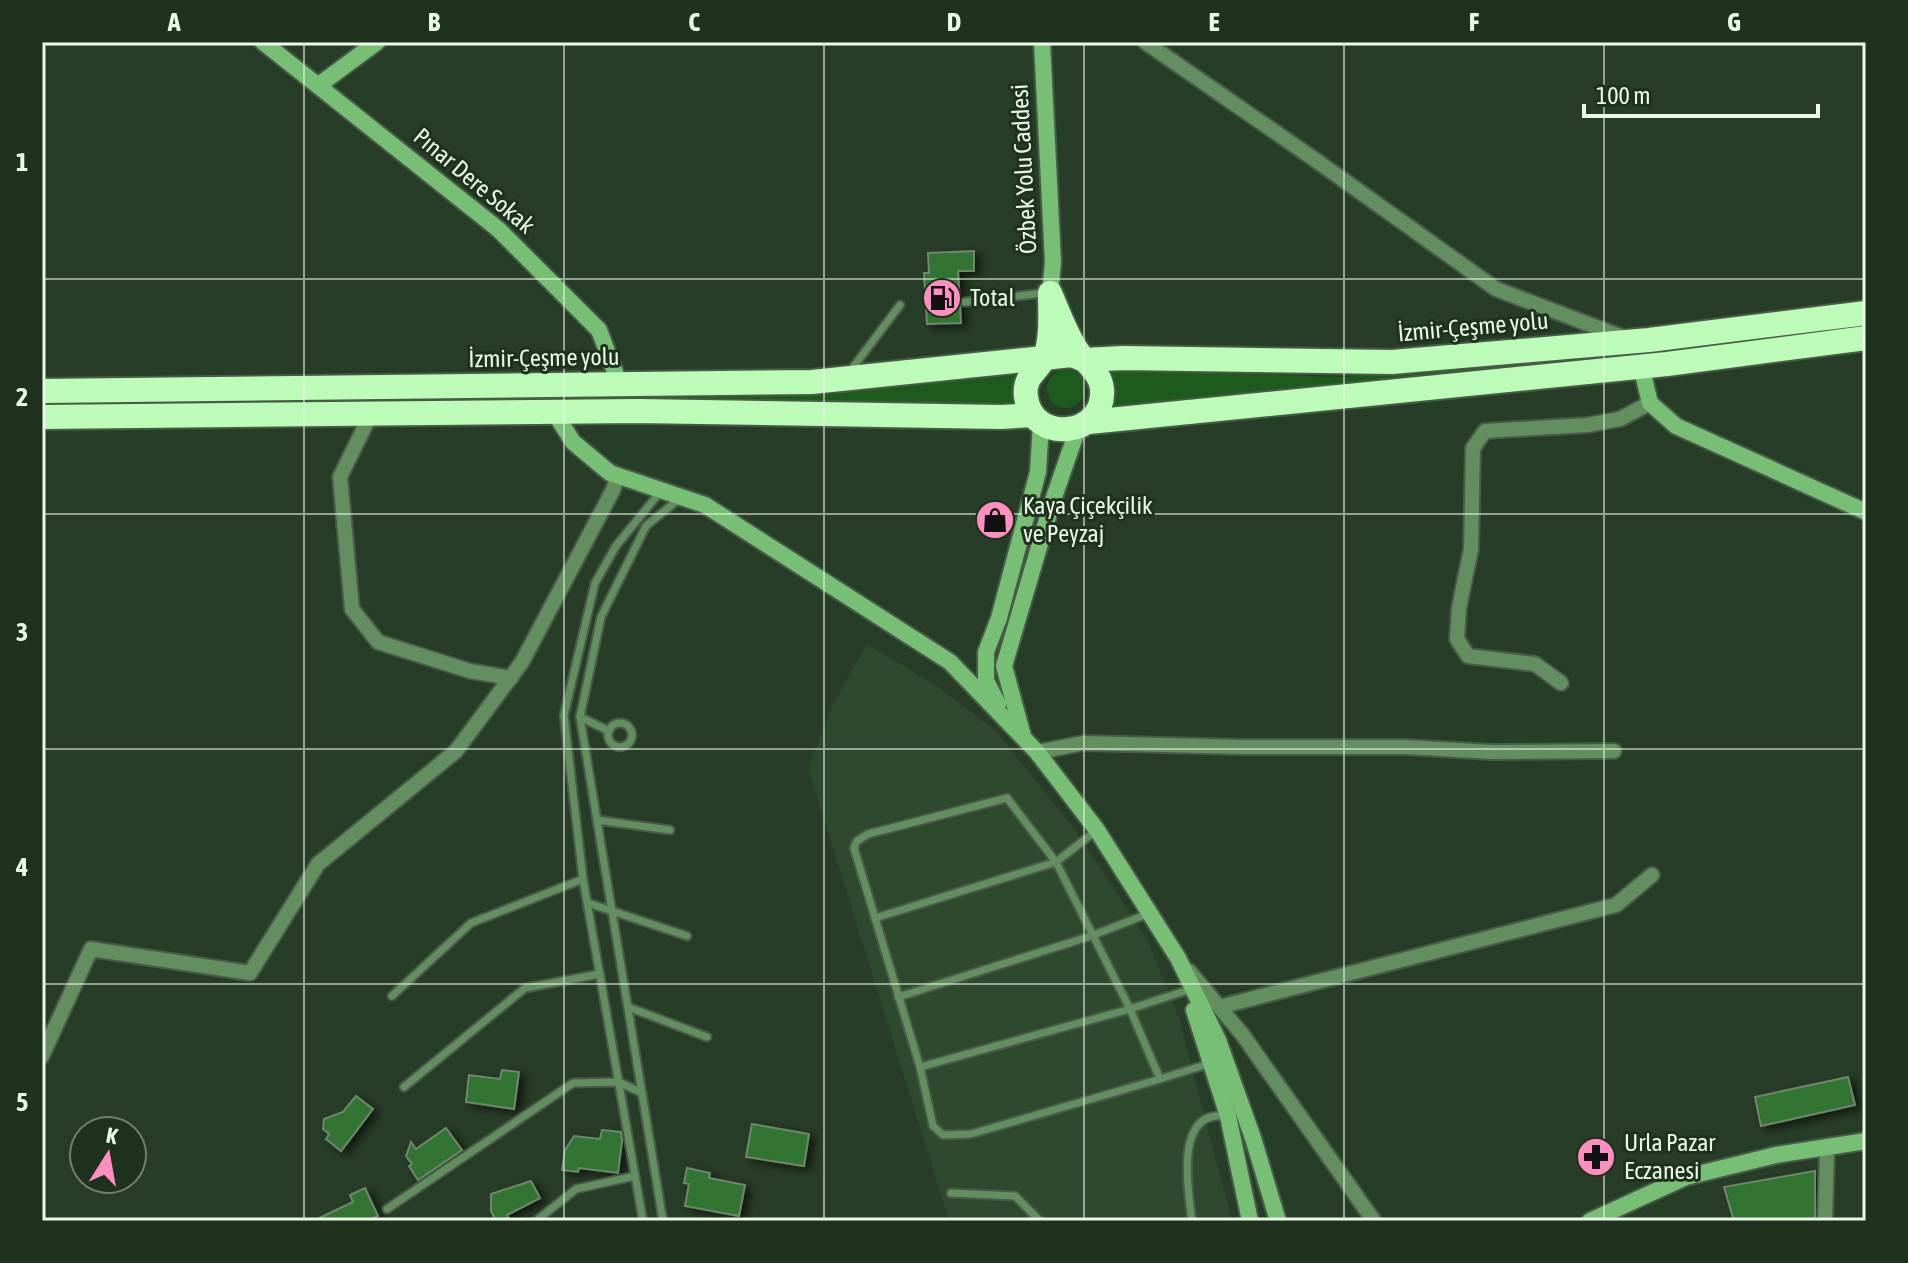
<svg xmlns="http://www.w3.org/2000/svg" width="1908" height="1263" font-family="'Asap Condensed',sans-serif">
  <defs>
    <filter id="shadow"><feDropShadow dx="5.5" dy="3.5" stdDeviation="4" flood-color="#0009"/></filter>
  </defs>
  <rect width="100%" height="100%" fill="#283d27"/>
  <polygon fill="#2f492e" points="867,644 935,685 996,731 1077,832 1147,939 1179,1018 1232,1221 949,1221 808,768 834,702"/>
  <g fill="#1c5b1d">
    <polygon points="1745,343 1645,357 1110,406 1108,370 1342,377"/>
    <circle cx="1066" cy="389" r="19"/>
    <polygon points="1020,375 1021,407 383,402 770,395"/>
  </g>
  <g fill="#307530" stroke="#6f866d" stroke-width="2" filter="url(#shadow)">
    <polygon points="974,251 974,271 958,271 961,323 927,324 924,273 929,273 928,253"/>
    <polygon points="502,1070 519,1072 514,1109 466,1102 469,1075 500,1079"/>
    <polygon points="1848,1077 1855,1105 1761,1126 1755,1097"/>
    <polygon points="356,1096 373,1109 341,1151 326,1139 329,1134 323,1129 324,1119 343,1112"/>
    <polygon points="752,1124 809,1134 804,1166 746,1157"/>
    <polygon points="446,1128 462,1150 418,1180 409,1166 412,1164 406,1156 411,1142 416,1149"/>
    <polygon points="602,1130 621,1132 622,1141 618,1173 579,1168 578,1172 562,1170 565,1150 574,1136 600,1139"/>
    <polygon points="687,1168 710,1173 709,1178 745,1185 739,1216 685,1206 689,1184 684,1183"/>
    <polygon points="1815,1171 1815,1221 1734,1221 1724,1187"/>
    <polygon points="531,1181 540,1198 507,1215 510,1221 496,1221 491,1211 491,1194"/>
    <polygon points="365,1188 378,1216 367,1221 313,1221 353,1202 350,1195"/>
  </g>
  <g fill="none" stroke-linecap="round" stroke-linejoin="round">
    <g stroke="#475b46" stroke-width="11">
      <g id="lane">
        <polyline points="965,302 1044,293"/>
        <polyline points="851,370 900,305"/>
        <polyline points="580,717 609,731"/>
        <circle cx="620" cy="735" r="12"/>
        <polygon points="1007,798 1056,862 1130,1009 1160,1079 971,1134 943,1135 933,1126 920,1067 854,848 857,841 868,834"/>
        <polyline points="597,820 670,830"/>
        <polyline points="588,903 687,936"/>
        <polyline points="875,918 1056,862 1097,830"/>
        <polyline points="392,996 471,923 583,879"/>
        <polyline points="898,997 1091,936 1150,913"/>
        <polyline points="628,1007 707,1037"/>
        <polyline points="920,1067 1130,1009 1188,990"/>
        <polyline points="1160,1079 1211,1063"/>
        <polyline points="404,1087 525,988 600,974"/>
        <polyline points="951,1193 1015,1196 1040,1221"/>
        <polyline points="387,1209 573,1083 619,1082 642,1093"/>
        <polyline points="536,1221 576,1189 635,1176"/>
        <polyline points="643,1221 583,879 564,715 595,583 616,546 660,492"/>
        <polyline points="663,1221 580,717 601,617 646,526 679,499"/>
        <path d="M1192,1221C1188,1190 1174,1110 1225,1116"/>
      </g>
    </g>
    <g stroke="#475b46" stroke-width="18">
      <g id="street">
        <polyline points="1145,42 1314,159 1496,289 1625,338"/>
        <polyline points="371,414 340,477 352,609 378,642 470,671 511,678"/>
        <polyline points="1561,683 1535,664 1468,656 1457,639 1459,608 1471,549 1473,448 1485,431 1587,425 1620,419 1650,403"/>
        <polyline points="1037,752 1084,743 1243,747 1405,747 1492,752 1614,751"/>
        <polyline points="1189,971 1242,1034 1374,1221"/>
        <polyline points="1219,1007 1616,905 1652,875"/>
        <polyline points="42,1056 91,949 250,973 318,864 456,751 522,662 613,490 618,476"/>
        <polyline points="1825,1221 1827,1149"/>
      </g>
    </g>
    <g stroke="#475b46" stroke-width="20">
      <g id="secondary">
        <polyline points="263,42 498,229 599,330 620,385"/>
        <polyline points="1042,42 1053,262 1050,293"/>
        <polyline points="319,85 377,42"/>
        <polyline points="1641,366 1650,403 1676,426 1866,512"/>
        <polyline points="554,412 573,442 610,473 705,505 950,662 1037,752 1097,830 1178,958 1218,1040 1253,1138 1278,1221"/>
        <polyline points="998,704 986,681 986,652 999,618 1038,472 1041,423"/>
        <polyline points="1023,736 1004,666 1052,503 1078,428"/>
        <polyline points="1194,1010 1228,1116 1250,1221"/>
        <polyline points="1590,1221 1686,1177 1776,1155 1866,1141"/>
      </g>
    </g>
    <g stroke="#475b46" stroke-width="28">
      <g id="highway">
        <path d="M1050,293C1058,311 1065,332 1076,349C1085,364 1100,371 1102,389C1106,437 1032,445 1026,397C1023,374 1040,371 1046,354C1052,335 1050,313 1050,293Z"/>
        <polyline points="42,391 812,382 1072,355 1084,360 1123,358 1392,362 1649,340 1866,313"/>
        <polyline points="42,417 638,411 1001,417 1033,415"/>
        <polyline points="1089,422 1667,364 1866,338"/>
      </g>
    </g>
    <use href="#lane" stroke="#628e60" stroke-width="7"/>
    <use href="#street" stroke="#628e60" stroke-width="14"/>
    <use href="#secondary" stroke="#78bf76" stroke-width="16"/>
    <use href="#highway" stroke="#bcfcb8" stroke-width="24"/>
  </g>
  <path fill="none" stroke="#ebf8ea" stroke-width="2" stroke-opacity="0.55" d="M304,42V1221M564,42V1221M824,42V1221M1084,42V1221M1344,42V1221M1604,42V1221M42,279H1866M42,514H1866M42,749H1866M42,984H1866"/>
  <defs>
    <g id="fuel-disc" transform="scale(2)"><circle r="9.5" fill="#fd8ebf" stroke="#1e321d"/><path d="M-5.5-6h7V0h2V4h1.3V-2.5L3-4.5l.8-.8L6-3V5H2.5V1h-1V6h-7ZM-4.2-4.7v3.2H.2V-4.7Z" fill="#111"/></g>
    <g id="shop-disc" transform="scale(2)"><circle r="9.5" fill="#fd8ebf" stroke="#1e321d"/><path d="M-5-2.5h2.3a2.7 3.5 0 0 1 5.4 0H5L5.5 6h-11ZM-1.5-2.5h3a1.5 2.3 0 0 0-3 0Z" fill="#111"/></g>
    <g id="pharmacy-disc" transform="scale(2)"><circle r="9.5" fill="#fd8ebf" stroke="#1e321d"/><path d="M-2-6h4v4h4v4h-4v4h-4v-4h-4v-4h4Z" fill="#111"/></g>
  </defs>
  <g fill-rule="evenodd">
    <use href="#fuel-disc" x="942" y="298"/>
    <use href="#shop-disc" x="995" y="520"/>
    <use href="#pharmacy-disc" x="1596" y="1157"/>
  </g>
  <g text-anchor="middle" stroke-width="6" stroke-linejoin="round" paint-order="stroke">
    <g font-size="24" fill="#ebf8ea" stroke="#1e321d">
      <text transform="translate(1024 169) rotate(-93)" y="8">Özbek Yolu Caddesi</text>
      <text transform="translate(474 181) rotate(40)" y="8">Pınar Dere Sokak</text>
      <text transform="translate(1473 327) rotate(-5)" y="8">İzmir-Çeşme yolu</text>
      <text transform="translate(544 358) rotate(-1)" y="8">İzmir-Çeşme yolu</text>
    </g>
    <g font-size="24" fill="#ebf8ea" stroke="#1e321d" text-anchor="start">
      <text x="970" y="306">Total</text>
      <text x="1023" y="514">Kaya Çiçekçilik<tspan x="1023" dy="28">ve Peyzaj</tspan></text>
      <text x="1624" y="1151">Urla Pazar<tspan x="1624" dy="28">Eczanesi</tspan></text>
    </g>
  </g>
  <rect width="1908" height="1263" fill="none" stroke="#1e321d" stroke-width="88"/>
  <g transform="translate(108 1155) rotate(11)"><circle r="38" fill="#1e321d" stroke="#70816f" stroke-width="2"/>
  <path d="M0-6L14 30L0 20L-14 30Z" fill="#fd8ebf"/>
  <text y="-12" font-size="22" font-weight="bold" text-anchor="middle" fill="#ebf8ea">K</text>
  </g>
  <path d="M1584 104v12h234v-12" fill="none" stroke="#ebf8ea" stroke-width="4"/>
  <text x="1596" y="104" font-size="24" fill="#ebf8ea" stroke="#1e321d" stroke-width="6" paint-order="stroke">100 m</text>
  <rect x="44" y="44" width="1820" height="1175" fill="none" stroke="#ebf8ea" stroke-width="3"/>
  <g font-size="26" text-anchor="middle" font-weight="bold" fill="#ebf8ea">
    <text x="174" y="31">A</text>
    <text x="434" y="31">B</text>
    <text x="694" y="31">C</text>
    <text x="954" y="31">D</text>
    <text x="1214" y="31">E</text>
    <text x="1474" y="31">F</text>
    <text x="1734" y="31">G</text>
    <text x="22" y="171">1</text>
    <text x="22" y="406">2</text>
    <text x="22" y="641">3</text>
    <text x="22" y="876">4</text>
    <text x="22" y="1111">5</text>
  </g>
</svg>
